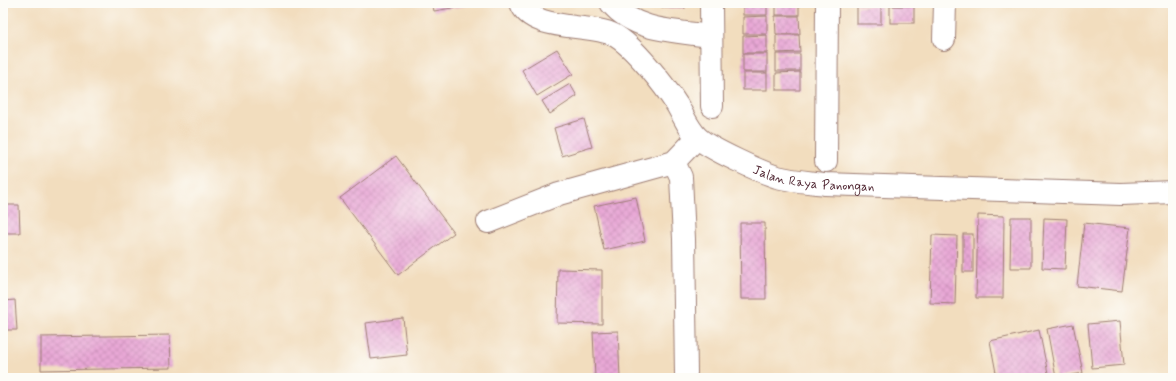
<svg xmlns="http://www.w3.org/2000/svg" width="1176" height="381" font-family="Mynerve,sans-serif">
  <defs>
    <pattern id="building-cross-hatch" width="8" height="8" patternUnits="userSpaceOnUse"><rect width="8" height="8" fill="#e8a7d5"/><path d="M0 0l8 8M0 8l8-8" fill="none" stroke="#c88fb7"/></pattern>
  </defs>
  <rect width="100%" height="100%" fill="#fdfcf7"/>
  <filter id="ink" filterUnits="userSpaceOnUse"><feTurbulence type="fractalNoise" baseFrequency=".025" numOctaves="2"/><feDisplacementMap in="SourceGraphic" scale="8" xChannelSelector="R" yChannelSelector="G"/><feConvolveMatrix kernelMatrix="1 2 1 2 8 2 1 2 1" color-interpolation-filters="sRGB"/></filter>
  <filter id="wash" filterUnits="userSpaceOnUse"><feTurbulence type="fractalNoise" baseFrequency=".012" numOctaves="4" result="noise"/><feDisplacementMap in="SourceGraphic" scale="16" xChannelSelector="R" yChannelSelector="G"/><feGaussianBlur stdDeviation="0.9" result="paint"/><feColorMatrix in="noise" values="0 0 0 0 0 0 0 0 0 0 0 0 0 0 0 0 0 1.4 0 .05"/><feComposite in="paint" operator="in"/></filter>
  <g filter="url(#wash)">
    <rect width="100%" height="100%" fill="#f2ddbe"/>
    <g id="blocks">
      <g fill="url(#building-cross-hatch)">
        <polygon points="432,3 476,3 476,4 434,11"/>
        <rect x="662" y="3" width="23" height="5"/>
        <rect x="743" y="3" width="24" height="12"/>
        <rect x="776" y="3" width="23" height="12"/>
        <rect x="857" y="3" width="24" height="2"/>
        <rect x="890" y="3" width="24" height="2"/>
        <polygon points="881,6 881,24 857,24 857,7"/>
        <rect x="890" y="6" width="24" height="17"/>
        <polygon points="767,16 767,34 743,34 743,17"/>
        <polygon points="775,16 799,16 800,34 776,34"/>
        <polygon points="767,35 767,53 743,53 743,36"/>
        <polygon points="776,35 799,35 800,52 776,53"/>
        <polygon points="557,49 573,74 537,96 522,70"/>
        <rect x="743" y="54" width="24" height="18"/>
        <rect x="776" y="54" width="24" height="17"/>
        <polygon points="800,72 800,90 776,90 776,73"/>
        <rect x="743" y="73" width="24" height="17"/>
        <polygon points="570,84 577,96 550,114 542,101"/>
        <polygon points="3,113 5,113 4,148 3,148"/>
        <polygon points="584,119 592,147 562,156 554,128"/>
        <polygon points="396,156 454,233 398,275 340,198"/>
        <polygon points="636,197 645,241 604,250 594,206"/>
        <polygon points="3,205 19,205 20,233 3,233"/>
        <polygon points="978,215 1004,216 1003,298 976,298"/>
        <polygon points="1011,217 1031,217 1031,268 1010,268"/>
        <polygon points="1044,218 1067,219 1065,269 1042,268"/>
        <polygon points="740,223 765,223 766,299 741,299"/>
        <polygon points="1084,223 1130,228 1122,291 1077,286"/>
        <rect x="963" y="234" width="10" height="38"/>
        <polygon points="932,235 957,236 955,304 930,303"/>
        <polygon points="558,269 602,270 602,324 557,323"/>
        <polygon points="15,300 17,330 3,330 3,301"/>
        <polygon points="403,318 407,355 371,359 366,323"/>
        <polygon points="1120,321 1124,365 1092,368 1088,324"/>
        <polygon points="1073,324 1083,373 1056,378 1047,329"/>
        <polygon points="1039,330 1049,378 997,378 990,341"/>
        <polygon points="618,331 620,378 595,378 593,332"/>
        <polygon points="170,335 171,368 41,370 41,337"/>
      </g>
    </g>
  </g>
  <g filter="url(#ink)">
    <use href="#blocks" fill-opacity="0" stroke="#9e7e74" stroke-width="1"/>
    <g fill="none" stroke-linecap="round" stroke-linejoin="round">
      <g stroke="#9e7e74" stroke-width="24">
        <g id="minor">
          <path id="s1" d="M521,3C531,32 591,23 614,35C633,45 665,86 677,105C683,115 689,130 698,138C710,149 761,172 777,177C792,181 809,182 825,184L1121,194L1173,192"/>
          <path d="M611,3C635,32 677,31 711,36"/>
          <polyline points="711,3 712,106"/>
          <polyline points="944,39 945,3"/>
          <polyline points="826,161 827,3"/>
          <polyline points="674,162 681,177 684,239 686,373"/>
          <polyline points="488,222 559,194 674,162 697,138"/>
        </g>
      </g>
      <use href="#minor" stroke="#fff" stroke-width="22"/>
    </g>
  </g>
  <g text-anchor="middle" stroke-width="3" stroke-linejoin="round" paint-order="stroke">
    <g font-size="13" fill="#4a1f2b" stroke="#fdfcf7">
      <text dy="5" stroke="none"><textPath href="#s1" startOffset="361">Jalan Raya Panongan</textPath></text>
    </g>
  </g>
  <rect width="1176" height="381" fill="none" stroke="#fdfcf7" stroke-width="16"/>
</svg>
